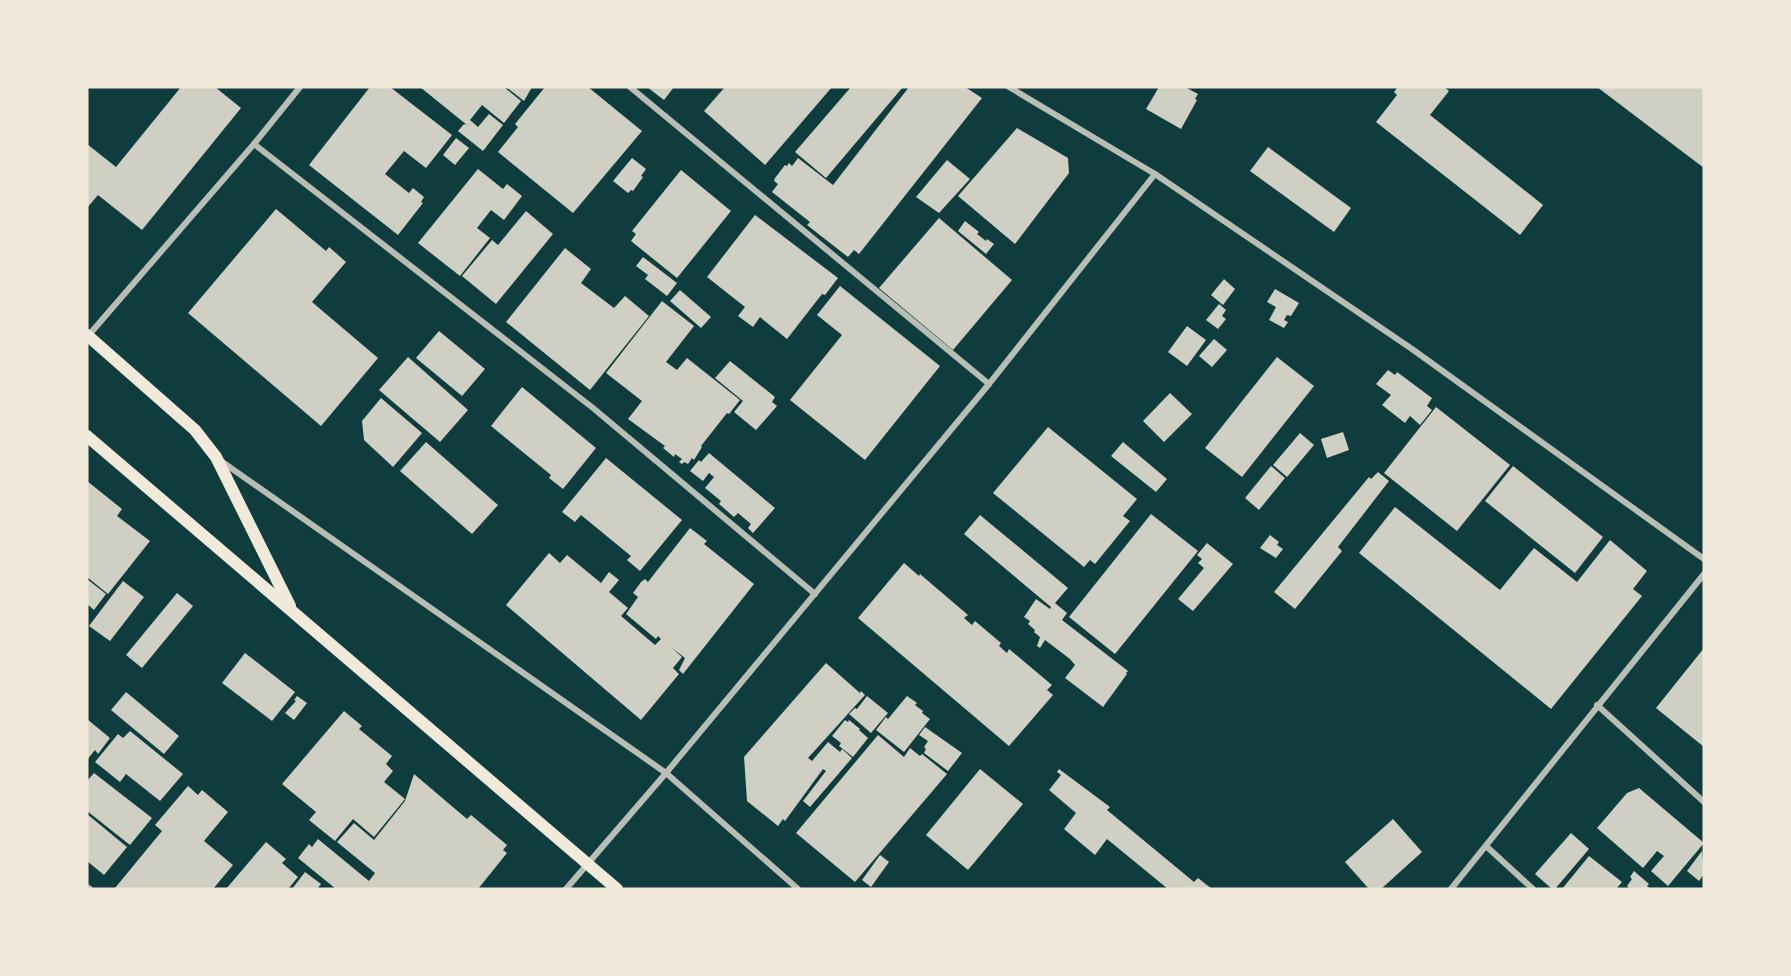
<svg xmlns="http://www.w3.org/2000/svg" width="1791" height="976" font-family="'Public Sans',sans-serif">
  <rect width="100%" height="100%" fill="#0f3d3e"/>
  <g fill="#cfcfc3">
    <polygon points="181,87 215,87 241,108 142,230 98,195 87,208 87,144 116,167"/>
    <polygon points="370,87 390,87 452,135 426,168 404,151 385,174 409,193 413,188 424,197 421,202 423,203 398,235 309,165"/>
    <polygon points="420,87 504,87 521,101 504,123 482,105 470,120 478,127 489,114 503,125 483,151 458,131 464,124 467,125"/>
    <polygon points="506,87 532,87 524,101"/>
    <polygon points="545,87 588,87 642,131 573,213 498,152 518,127 515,124"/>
    <polygon points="647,87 674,87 664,100"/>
    <polygon points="725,87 832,87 765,165 704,111"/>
    <polygon points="851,87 903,87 826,178 795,152"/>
    <polygon points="909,87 965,87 982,98 859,254 854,250 848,257 807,225 810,222 772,192 778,184 774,181 775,178 785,165 787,166 789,163 792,166 798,158 833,185"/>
    <polygon points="1159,87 1185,87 1198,94 1195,99 1197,100 1181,129 1146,109"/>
    <polygon points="1398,87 1444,87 1449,91 1430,115 1543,205 1520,235 1376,122 1397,95 1394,92"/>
    <polygon points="1597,87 1704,87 1704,168"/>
    <polygon points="1017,128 1068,158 1069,173 1015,244 958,196"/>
    <polygon points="456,138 469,148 455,165 443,155"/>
    <polygon points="1268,147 1351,208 1334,232 1250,171"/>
    <polygon points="632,158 646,169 641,176 643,177 633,191 631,190 628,193 613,181"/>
    <polygon points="947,160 970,179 939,213 916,197"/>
    <polygon points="478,169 503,189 507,184 522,196 504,220 491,210 477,228 490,238 460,276 418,243"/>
    <polygon points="681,170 731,211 677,278 631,241 636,234 632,231"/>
    <polygon points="276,209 326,251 329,247 346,262 312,302 378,358 321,426 188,313"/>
    <polygon points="526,211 553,234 496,304 462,276 492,240 498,245"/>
    <polygon points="755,215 838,278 825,295 822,294 787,339 760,317 753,327 738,316 745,307 707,277"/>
    <polygon points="939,218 1012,280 953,350 879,288"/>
    <polygon points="965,221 979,232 977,234 986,241 987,239 994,244 986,254 958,231"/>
    <polygon points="565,248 591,269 581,283 614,308 625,296 649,316 590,390 506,322"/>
    <polygon points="643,257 677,283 667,296 645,279 648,275 636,266"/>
    <polygon points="1224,279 1235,289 1223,305 1211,295"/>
    <polygon points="840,286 940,366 865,460 790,400 842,335 817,315"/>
    <polygon points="1275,289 1299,303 1291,316 1287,315 1284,320 1288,322 1284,328 1269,320 1276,307 1267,302"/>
    <polygon points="680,290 711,317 701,328 670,301"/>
    <polygon points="662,301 694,326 666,362 677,370 687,358 740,400 729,414 727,413 701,446 702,447 694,460 692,458 688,464 684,462 682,464 679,462 682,459 675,454 674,457 663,448 665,446 628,419 642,401 606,373"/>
    <polygon points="1219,304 1226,310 1222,316 1226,319 1218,329 1206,320"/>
    <polygon points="1187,326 1206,340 1187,366 1168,352"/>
    <polygon points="439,331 485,369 462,396 416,358"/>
    <polygon points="1214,339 1227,350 1212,367 1199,356"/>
    <polygon points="408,357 468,410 440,442 379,390"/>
    <polygon points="1277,357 1314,386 1242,477 1205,448"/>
    <polygon points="730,361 775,397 772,402 777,406 756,430 734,412 743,401 715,378"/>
    <polygon points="1388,370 1395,375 1397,372 1432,398 1427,406 1432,410 1420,425 1410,416 1405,423 1382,405 1391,395 1376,384"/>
    <polygon points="522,387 596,448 563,489 549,478 551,475 491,426"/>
    <polygon points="1170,393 1192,414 1164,442 1143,421"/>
    <polygon points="381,398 422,433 393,467 364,440 362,421"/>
    <polygon points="1436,407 1510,465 1457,531 1384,473"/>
    <polygon points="1048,427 1137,499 1123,516 1130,521 1095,564 1090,560 1084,567 993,493"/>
    <polygon points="1343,432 1349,450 1327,458 1321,439"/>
    <polygon points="1300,433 1314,445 1287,477 1273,465"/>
    <polygon points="426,442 498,505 472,534 400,471"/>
    <polygon points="1123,442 1167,479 1156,492 1111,456"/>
    <polygon points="709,453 775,508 753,533 748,528 751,524 738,513 734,517 719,504 721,501 705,488 714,477 709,473 703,481 690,471 699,460 701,462"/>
    <polygon points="606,458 682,520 640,571 627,560 631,556 581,515 575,522 562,512"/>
    <polygon points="1271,466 1285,478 1259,510 1245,498"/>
    <polygon points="1513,466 1603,537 1575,573 1485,501"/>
    <polygon points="1378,472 1389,481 1338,547 1342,551 1295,609 1274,592 1369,477 1371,479"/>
    <polygon points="87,481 122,509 117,516 150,541 108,594 87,577"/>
    <polygon points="1395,507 1500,590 1534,548 1577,582 1610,540 1647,571 1633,589 1642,596 1551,709 1359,553"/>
    <polygon points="1151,514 1198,551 1115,654 1069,617"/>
    <polygon points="980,515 1068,588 1055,603 1067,613 1062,620 1128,671 1126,673 1127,674 1103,707 1065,678 1075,665 1070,659 1045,640 1040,648 1037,646 1040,637 1034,632 1035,630 1028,624 1030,621 1024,617 1036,599 1050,609 1051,607 964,534"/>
    <polygon points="690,528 707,541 704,544 754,584 683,674 679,670 685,658 671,647 682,657 673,668 679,674 641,720 506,605 549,553 560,563 567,555 601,583 609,572 619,580 609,592 628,608 621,616 655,645 661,639 658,636 656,639 626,614 638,597 633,593 641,582 645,579 648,582"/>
    <polygon points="1270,535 1279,542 1277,545 1283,549 1276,558 1260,548"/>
    <polygon points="1207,543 1233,564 1193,611 1178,599 1204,568 1198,563 1202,559 1197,555"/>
    <polygon points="904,563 919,576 920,574 968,615 964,618 972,625 975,621 1001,643 999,646 1007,653 1009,649 1052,685 1047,690 1053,695 1009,746 858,618"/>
    <polygon points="87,579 106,594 94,610 87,604"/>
    <polygon points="123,581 144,597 110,641 89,626"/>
    <polygon points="177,593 193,606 142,668 126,655"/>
    <polygon points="1704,648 1704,747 1656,708"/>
    <polygon points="245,653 295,692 272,721 222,683"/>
    <polygon points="826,663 860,693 861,691 865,695 808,758 812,761 828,742 840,752 842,749 852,758 810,807 803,801 826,771 823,769 785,821 783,819 778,826 747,801 744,757"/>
    <polygon points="126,692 179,736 164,754 111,710"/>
    <polygon points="297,696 307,703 294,720 285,713 296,701 294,700"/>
    <polygon points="867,696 888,713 871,733 849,714 855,708 857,709"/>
    <polygon points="907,696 917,703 915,705 923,711 922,713 930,719 904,752 876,730 886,717 888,719"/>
    <polygon points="344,711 362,726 359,729 392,756 386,764 393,771 384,782 405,799 374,837 353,819 335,841 309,820 316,812 282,784"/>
    <polygon points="87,719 110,738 98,754 95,750 87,760"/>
    <polygon points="845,720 848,722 849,720 860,729 859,730 868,738 853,757 839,746 841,743 832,736"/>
    <polygon points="925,727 962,753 948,771 924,753 926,749 924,747 928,741 919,735"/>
    <polygon points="130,731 183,774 160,801 126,774 120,782 95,762 118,734 123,738"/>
    <polygon points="878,735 904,757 910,748 920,756 922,754 947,774 855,882 796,833"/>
    <polygon points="980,769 1023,804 968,870 926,835"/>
    <polygon points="1059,769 1110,807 1107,810 1194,882 1198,878 1212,889 1168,889 1107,839 1095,855 1064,829 1076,813 1049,790 1061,775 1057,772"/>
    <polygon points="94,773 152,818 130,845 87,811 87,781"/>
    <polygon points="414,774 467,819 471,815 507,845 503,850 507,853 478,889 336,889 298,858 309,844 312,847 318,839 369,881 375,873 337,842 354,823 374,840 405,801"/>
    <polygon points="188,786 198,795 202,790 228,812 204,841 233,865 213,889 117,889 115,888 162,831 155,825"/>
    <polygon points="1639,788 1704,843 1668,886 1651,871 1664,856 1657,851 1643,868 1597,828 1627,793"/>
    <polygon points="87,814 127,847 104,875 87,861"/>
    <polygon points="1393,819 1422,852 1381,889 1369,889 1345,862"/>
    <polygon points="1571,833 1589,849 1555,889 1552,889 1535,874"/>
    <polygon points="266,842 286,859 282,863 298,877 288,889 226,889"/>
    <polygon points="1702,851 1704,874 1699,881 1687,871"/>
    <polygon points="880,855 889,862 871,887 862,880"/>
    <polygon points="1589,856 1622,882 1616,889 1562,889"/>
    <polygon points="1634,871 1649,884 1647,886 1651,889 1630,889 1627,886 1632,879 1630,877"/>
    <polygon points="305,872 321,884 317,889 292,889"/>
  </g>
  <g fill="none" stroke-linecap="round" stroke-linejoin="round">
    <g stroke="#b8beb3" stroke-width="6">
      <polyline points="630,87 989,384"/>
      <polyline points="1009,87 1155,174 1412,349 1704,559"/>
      <polyline points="254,144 593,408 815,594"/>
      <polyline points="88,336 254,144 300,87"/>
      <polyline points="221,461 666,773 798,889"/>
      <polyline points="1597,705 1704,802"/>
      <polyline points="1486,846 1533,889"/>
      <polyline points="87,887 90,889"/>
      <polyline points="566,889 666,773 989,384 1155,174"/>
      <polyline points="1451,889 1704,574"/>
    </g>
    <g stroke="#f1e9da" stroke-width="12">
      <polyline points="87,335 195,430 216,457 290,606"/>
      <polyline points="87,436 617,889"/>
    </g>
  </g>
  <rect width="1791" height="976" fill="none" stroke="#f1e9da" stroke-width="177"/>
</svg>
